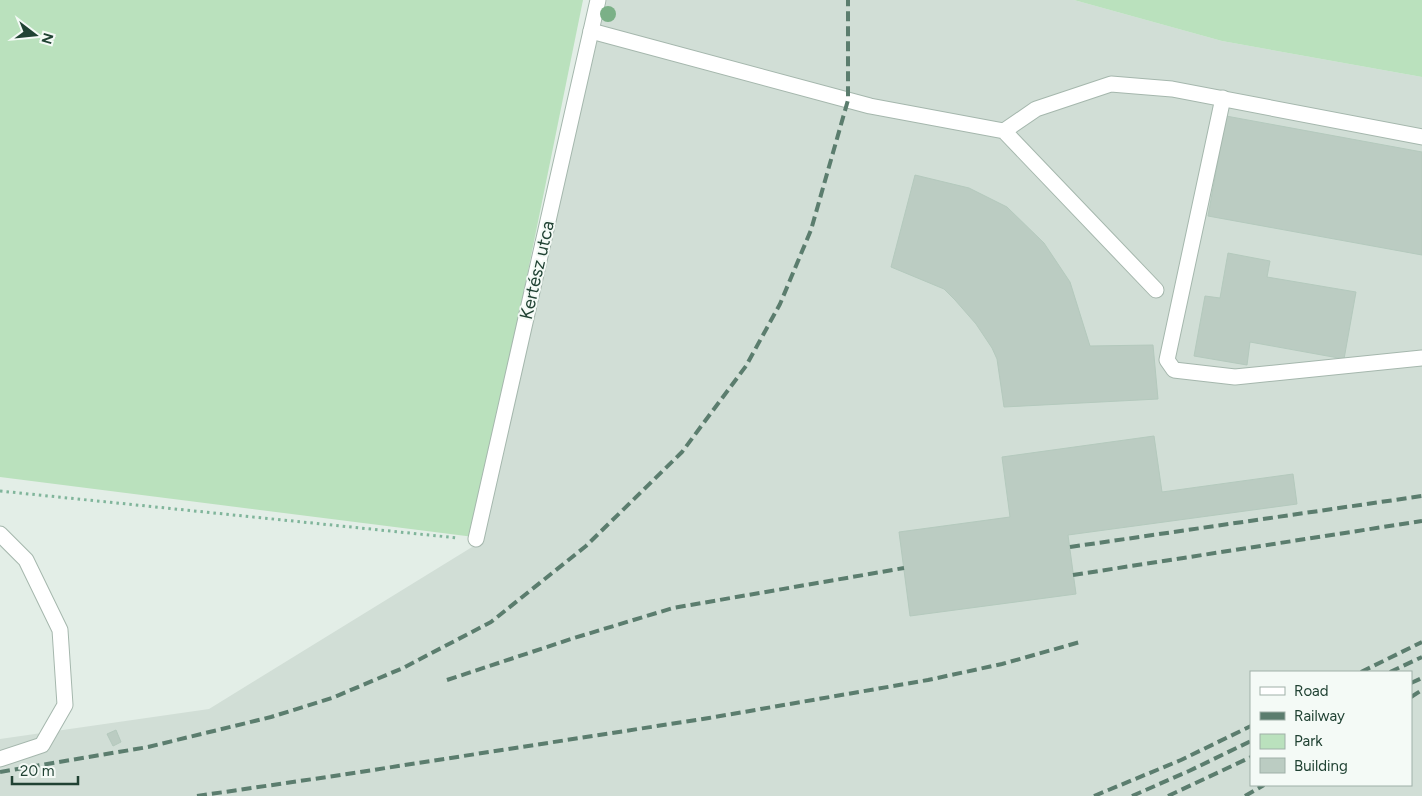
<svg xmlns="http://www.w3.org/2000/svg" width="1422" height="796" font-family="Figtree,sans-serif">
  <rect width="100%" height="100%" fill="#e3eee7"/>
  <path fill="#d1ded6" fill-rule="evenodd" d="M607,0H1074L1222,41L1422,77V796H0V739L209,709L477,544ZM1251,672H1411V785H1251Z"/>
  <g fill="#bae1bd">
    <polygon points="0,0 583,0 474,537 0,477"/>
    <polygon points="1074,0 1422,0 1422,77 1222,41"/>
  </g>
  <g fill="#bbccc2" stroke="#b4c9bd">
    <polygon points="1226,116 1422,152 1422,255 1208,216"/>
    <polygon points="915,175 969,188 1007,207 1044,243 1070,282 1090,346 1153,345 1158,399 1004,407 997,359 992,348 976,324 955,300 944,289 891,267"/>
    <polygon points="1228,253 1270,261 1267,277 1356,292 1344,359 1250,342 1247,365 1194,356 1205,296 1220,298"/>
    <polygon points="1154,436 1162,492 1293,474 1297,504 1068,535 1076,594 910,616 899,532 1010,517 1002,457"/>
    <polygon points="116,730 121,742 113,746 107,734"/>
  </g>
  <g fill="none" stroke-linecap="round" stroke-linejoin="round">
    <g stroke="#a5b7ad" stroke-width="17">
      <g id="minor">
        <polyline points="591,31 870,106 1004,131 1156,290"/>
        <polyline points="1223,98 1167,360 1174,370 1235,377 1422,358"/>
        <polyline points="1004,131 1036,109 1111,84 1172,89 1422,137"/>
        <polyline points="0,534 26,560 60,630 65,705 42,745 0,759"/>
        <polyline points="476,539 598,0"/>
      </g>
    </g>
    <polyline stroke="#80b59b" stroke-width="3" stroke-dasharray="2.5 4" stroke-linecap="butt" points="0,491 458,538"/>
    <use href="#minor" stroke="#fff" stroke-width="15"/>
    <g stroke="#5b7d6e" stroke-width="4" stroke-dasharray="10 5" stroke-linecap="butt">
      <polyline points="1070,547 1422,496"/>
      <polyline points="1073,575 1422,521"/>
      <polyline points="1361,672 1422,642"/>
      <polyline points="1390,672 1422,657"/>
      <polyline points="447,680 574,638 673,608 904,568"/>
      <polyline points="1411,683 1422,678"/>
      <polyline points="1411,697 1422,690"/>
      <polyline points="0,772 148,747 271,717 332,698 403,668 491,622 586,546 682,452 746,366 780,304 811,230 848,100 848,0"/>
      <polyline points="197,796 334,776 709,718 928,680 1002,664 1080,642"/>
      <polyline points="1094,796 1181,760 1251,726"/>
      <polyline points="1132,796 1189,771 1251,741"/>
      <polyline points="1168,796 1251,757"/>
      <polyline points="1245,796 1264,785"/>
    </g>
  </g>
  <circle fill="#7bb087" cx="608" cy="14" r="8"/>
  <g text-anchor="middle" stroke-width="4" stroke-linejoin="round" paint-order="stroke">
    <g font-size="18" fill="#204233" stroke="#f4faf6">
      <text transform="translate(537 270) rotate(-77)" y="6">Kertész utca</text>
    </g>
  </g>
  <rect x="1250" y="671" width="162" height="115" fill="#f4faf6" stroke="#9fb0a8"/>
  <rect x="1260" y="687" width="25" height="8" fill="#ffffff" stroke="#9fb0a8"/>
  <text x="1294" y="696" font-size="15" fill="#204233">Road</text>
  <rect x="1260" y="712" width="25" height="8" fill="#5b7d6e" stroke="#9fb0a8"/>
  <text x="1294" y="721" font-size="15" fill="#204233">Railway</text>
  <rect x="1260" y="734" width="25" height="15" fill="#bae1bd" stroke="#9fb0a8"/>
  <text x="1294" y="746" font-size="15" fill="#204233">Park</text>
  <rect x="1260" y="758" width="25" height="15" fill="#bbccc2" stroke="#9fb0a8"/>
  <text x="1294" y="771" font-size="15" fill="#204233">Building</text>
  <g transform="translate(35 35) rotate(106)" stroke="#f4faf6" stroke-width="4" paint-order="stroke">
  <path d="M0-4L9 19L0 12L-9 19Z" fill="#204233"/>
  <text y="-8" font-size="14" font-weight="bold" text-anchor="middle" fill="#204233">N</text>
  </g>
  <path d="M12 776v8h66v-8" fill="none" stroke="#204233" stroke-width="2.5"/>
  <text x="20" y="776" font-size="15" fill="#204233" stroke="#f4faf6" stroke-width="4" paint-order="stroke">20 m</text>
</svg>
